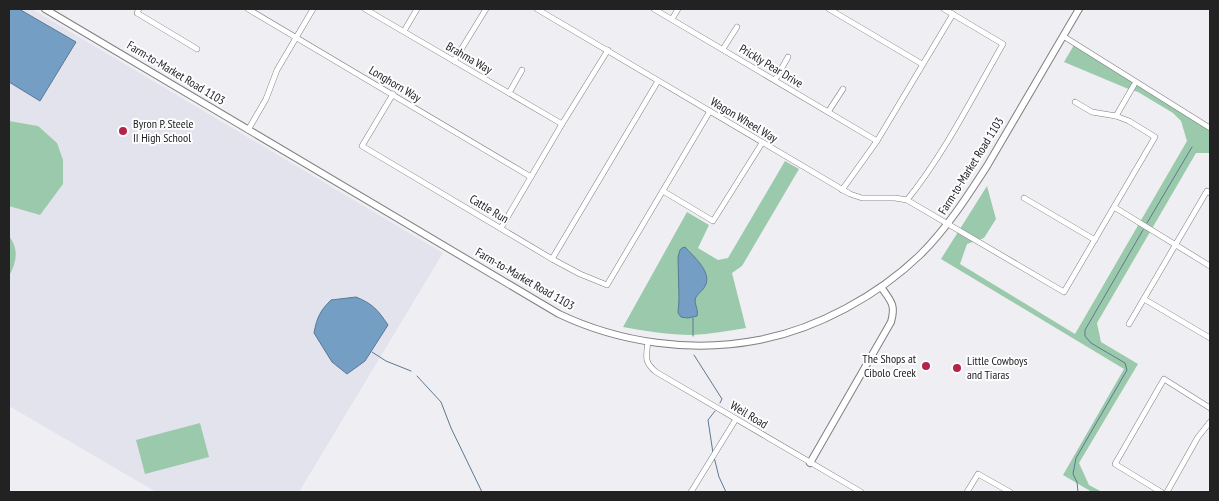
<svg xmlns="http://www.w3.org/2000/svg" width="1219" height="501" font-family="'PT Sans Narrow',sans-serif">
  <rect width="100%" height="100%" fill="#efeff3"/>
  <polygon fill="#e3e3ee" points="9,9 32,9 443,253 299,492 156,492 9,406"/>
  <g fill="#9bc9ab">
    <polygon points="1074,45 1210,130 1210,153 1196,153 1097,323 1101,342 1138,364 1079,463 1089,485 1102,492 1092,492 1063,475 1124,369 941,259 987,186 996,219 984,238 967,244 960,264 1075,334 1187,141 1181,121 1173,113 1138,92 1126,88 1064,62"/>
    <polygon points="9,121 38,126 57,143 63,160 63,184 40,215 9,206"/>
    <path d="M785,161L799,169L742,266L732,273L746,328C728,331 710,334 692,335C669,335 645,331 623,327L687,212L709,225L698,248L718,260L728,258Z"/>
    <path d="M9,236C19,249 17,262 9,276L10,257Z"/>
    <polygon points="200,423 209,457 145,474 136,440"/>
  </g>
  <g fill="#749ec4" stroke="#5b7994">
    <polygon points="9,9 19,9 76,42 40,101 9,82"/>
    <path d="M685,247C693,256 711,271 706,284C704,290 699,292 696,297C693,303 699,309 697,316L688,318L681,317L678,313L679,300L678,257L680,250L682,248Z"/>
    <path d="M356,297C373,304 378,310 388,325L365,361L347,374L332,362L314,333C317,317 320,311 331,300Z"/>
  </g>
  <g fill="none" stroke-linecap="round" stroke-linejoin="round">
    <g stroke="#5b7994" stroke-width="1">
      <polyline points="1147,223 1192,147"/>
      <polyline points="693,336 693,318"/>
      <polyline points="372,352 386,361 411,371"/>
      <polyline points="694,355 722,399 720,403"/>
      <polyline points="417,376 441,402 451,428 482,492"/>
      <polyline points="713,453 708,420 715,411"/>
      <polyline points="714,457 719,477 726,492"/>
      <polyline points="1078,492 1077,482 1073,474 1076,458 1127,370 1125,363 1091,343 1085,336 1085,330 1143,230"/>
    </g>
    <g stroke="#7f7f82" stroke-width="6">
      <g id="minor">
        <polyline points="139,9 137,13 197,49"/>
        <polyline points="248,9 531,177"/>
        <polyline points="365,9 562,124"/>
        <polyline points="537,9 850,194 862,198 895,198 907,200 1064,292 1155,137 1129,121 1116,116 1092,112 1075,102"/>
        <polyline points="654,9 877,141"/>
        <polyline points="829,9 922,64"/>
        <polyline points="672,19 678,9"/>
        <polyline points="404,31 417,9"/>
        <polyline points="1063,36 1210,128"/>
        <polyline points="723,49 737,27"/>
        <polyline points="454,61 486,9"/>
        <polyline points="775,80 788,57"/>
        <polyline points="509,93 522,70"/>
        <polyline points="393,94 362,146 552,259 580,274 607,285 710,111"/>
        <polyline points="828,112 843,89"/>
        <polyline points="1116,116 1134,85"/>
        <polyline points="248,130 266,99 277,70 313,9"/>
        <polyline points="842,190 877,141 953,14"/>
        <polyline points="663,191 713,221 762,143"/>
        <polyline points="1024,198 1095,240"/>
        <path d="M907,200C945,153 973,96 1003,44L944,9"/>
        <polyline points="1114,207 1210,266"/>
        <polyline points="501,228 562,124 608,50"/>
        <polyline points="552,259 658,81"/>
        <polyline points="1144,299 1210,338"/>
        <polyline points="1129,324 1207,191 1210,193"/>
        <path d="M648,342C646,357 644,362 656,372L861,492"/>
        <polyline points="691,492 736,419"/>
        <polyline points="967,492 978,474 1010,492"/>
        <polyline points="1161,492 1115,464 1164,379 1210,408"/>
        <polyline points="1167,492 1198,437 1210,422"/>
      </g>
    </g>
    <g stroke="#7f7f82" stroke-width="8">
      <g id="major">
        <path d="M45,9L559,314C620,343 692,353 759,340C817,329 879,295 921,254C947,228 967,197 987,166L1079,9"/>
        <path d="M810,463L891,322C896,305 891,301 881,287"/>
      </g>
    </g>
    <use href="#minor" stroke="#fff" stroke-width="5"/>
    <use href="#major" stroke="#fff" stroke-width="6"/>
  </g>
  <g fill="#b52448" stroke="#fdfdff" stroke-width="2">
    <circle cx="123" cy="131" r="5"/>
    <circle cx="926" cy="366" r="5"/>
    <circle cx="957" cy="368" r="5"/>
  </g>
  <g text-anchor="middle" stroke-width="4" stroke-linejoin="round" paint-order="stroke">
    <g font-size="12" fill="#222223" stroke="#fdfdff">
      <text transform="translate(469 58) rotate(30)" y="4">Brahma Way</text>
      <text transform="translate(771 66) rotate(31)" y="4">Prickly Pear Drive</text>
      <text transform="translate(176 73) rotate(31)" y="4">Farm-to-Market Road 1103</text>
      <text transform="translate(395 84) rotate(31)" y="4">Longhorn Way</text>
      <text transform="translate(744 120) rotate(31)" y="4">Wagon Wheel Way</text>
      <text transform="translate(971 166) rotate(-58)" y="4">Farm-to-Market Road 1103</text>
      <text transform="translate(489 209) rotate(31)" y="4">Cattle Run</text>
      <text transform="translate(525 279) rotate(30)" y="4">Farm-to-Market Road 1103</text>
      <text transform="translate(749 415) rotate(31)" y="4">Weil Road</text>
    </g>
    <g font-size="12" fill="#222223" stroke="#fdfdff" text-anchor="start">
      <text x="133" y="128">Byron P. Steele<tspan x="133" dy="14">II High School</tspan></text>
      <text x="916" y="363" text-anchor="end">The Shops at<tspan x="916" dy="14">Cibolo Creek</tspan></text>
      <text x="967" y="365">Little Cowboys<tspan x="967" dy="14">and Tiaras</tspan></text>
    </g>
  </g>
  <rect width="1219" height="501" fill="none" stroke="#222223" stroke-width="20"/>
</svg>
